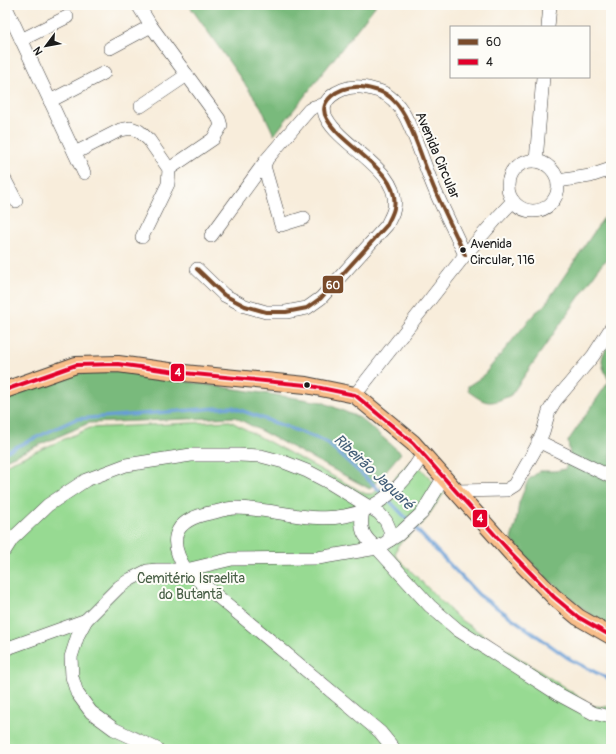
<svg xmlns="http://www.w3.org/2000/svg" width="616" height="754" font-family="Pangolin,sans-serif">
  <rect width="100%" height="100%" fill="#fdfcf7"/>
  <filter id="ink" filterUnits="userSpaceOnUse"><feTurbulence type="fractalNoise" baseFrequency=".025" numOctaves="2"/><feDisplacementMap in="SourceGraphic" scale="8" xChannelSelector="R" yChannelSelector="G"/><feConvolveMatrix kernelMatrix="1 2 1 2 8 2 1 2 1" color-interpolation-filters="sRGB"/></filter>
  <filter id="wash" filterUnits="userSpaceOnUse"><feTurbulence type="fractalNoise" baseFrequency=".012" numOctaves="4" result="noise"/><feDisplacementMap in="SourceGraphic" scale="16" xChannelSelector="R" yChannelSelector="G"/><feGaussianBlur stdDeviation="0.9" result="paint"/><feColorMatrix in="noise" values="0 0 0 0 0 0 0 0 0 0 0 0 0 0 0 0 0 1.4 0 .05"/><feComposite in="paint" operator="in"/></filter>
  <g filter="url(#wash)">
    <rect width="100%" height="100%" fill="#f8eddb"/>
    <polygon fill="#97da92" stroke="#5a7b57" points="230,421 366,494 372,494 393,480 412,459 444,493 423,523 398,545 395,555 459,619 593,706 611,707 611,749 5,749 5,465 90,428"/>
    <g fill="#79ba7c" stroke="#4a6b4c">
      <polygon points="189,5 376,5 274,135 261,107"/>
      <path d="M611,207V256L602,264L511,395C490,405 487,405 468,391V386L482,377L535,313L544,306Z"/>
      <path d="M611,341V626L588,613L543,575L511,539L516,523L519,503L528,480L540,471H555L565,469L570,456L568,441L609,381C600,362 599,359 611,341Z"/>
      <polygon points="116,371 322,402 360,418 401,453 370,489 235,417 89,423 5,460 5,397 54,375"/>
    </g>
    <g fill="none" stroke-linecap="round" stroke-linejoin="round">
      <g stroke="#689ed5" stroke-width="3.5">
        <polyline points="5,452 76,419 232,407 325,441 375,486 409,521"/>
        <polyline points="413,526 479,595 571,660 611,680"/>
      </g>
    </g>
  </g>
  <g filter="url(#ink)">
    <g fill="none" stroke-linecap="round" stroke-linejoin="round">
      <g stroke="#3d3b39" stroke-width="14">
        <g id="minor">
          <polyline points="5,5 84,173"/>
          <polyline points="138,5 151,26 219,119 221,126 213,139 169,169"/>
          <polyline points="548,27 550,5"/>
          <polyline points="21,40 67,17"/>
          <polyline points="110,48 151,26"/>
          <polyline points="50,101 104,73"/>
          <polyline points="141,106 187,75"/>
          <polyline points="75,153 120,130 131,128 139,131 149,140 169,169 168,184 142,237"/>
          <circle cx="533" cy="186" r="25"/>
          <polyline points="536,161 543,77"/>
          <polyline points="5,180 16,201"/>
          <polyline points="558,181 590,176 611,169"/>
          <polyline points="304,218 281,225 264,166 267,159 309,110 314,107 325,104"/>
          <polyline points="211,236 265,162"/>
          <path d="M197,269L224,295L245,306L266,312H286L307,308L321,298L387,225C389,220 393,214 394,208C401,171 343,148 327,119C316,101 340,87 355,87C363,86 371,89 379,91C391,95 399,105 405,116C418,141 425,169 437,195C446,215 456,235 465,255"/>
          <polyline points="355,395 465,255 498,217 513,201"/>
          <polyline points="538,441 611,477"/>
          <polyline points="455,491 507,490 515,485 536,448 543,432 549,411 555,401 593,356 611,328"/>
          <path d="M363,511C359,529 363,537 377,548L430,606L458,630L558,694L593,713L611,717"/>
          <polyline points="5,550 12,539 48,505 86,480 126,465 191,455 239,455 261,456 284,462 307,471 330,483 379,513 386,521 390,530 390,540"/>
          <polyline points="5,649 86,620"/>
          <polyline points="157,749 114,729 91,712 77,693 72,677 71,657 78,635 86,620 119,587 131,579 147,571 157,570 186,570 232,559 318,558 377,548 398,535 422,513 444,477"/>
          <path d="M394,749L380,732L186,570C164,535 178,518 215,512C222,510 229,508 236,508C272,508 308,523 345,516C378,510 406,483 423,454"/>
        </g>
      </g>
      <g stroke="#3d3b39" stroke-width="18">
        <polyline id="major" points="5,390 76,365 118,364 184,373 306,385 355,395 413,443 511,553 554,597 578,617 611,636"/>
      </g>
      <use href="#minor" stroke="#fff" stroke-width="13"/>
      <use href="#major" stroke="#f8bd89" stroke-width="16"/>
      <g stroke="#fdfcf7" stroke-width="7">
        <path id="bus-1" d="M197,269L224,295L245,306L266,312H286L307,308L321,298L387,225C389,220 393,214 394,208C401,171 343,148 327,119C316,101 340,87 355,87C363,86 371,89 379,91C391,95 399,105 405,116C418,141 425,169 437,195C446,215 456,235 465,255"/>
      </g>
      <g stroke="#fdfcf7" stroke-width="7">
        <polyline id="bus-2" points="5,390 76,365 118,364 184,373 306,385 355,395 413,443 511,553 554,597 578,617 611,636"/>
      </g>
      <use href="#bus-1" stroke="#7a4b2a" stroke-width="4"/>
      <use href="#bus-2" stroke="#e4002b" stroke-width="4"/>
    </g>
  </g>
  <g fill="#1c1c1c" stroke="#fdfcf7" stroke-width="1.5">
    <circle cx="463" cy="250" r="3.5"/>
    <circle cx="307" cy="385" r="3.5"/>
  </g>
  <g text-anchor="middle" stroke-width="4" stroke-linejoin="round" paint-order="stroke">
    <g font-size="13" fill="#1c1c1c" stroke="#fdfcf7" text-anchor="start">
      <text x="470" y="248">Avenida<tspan x="470" dy="16">Circular, 116</tspan></text>
    </g>
    <g font-size="14" fill="#1c1c1c" stroke="#fdfcf7">
      <text transform="translate(438 155) rotate(67)" y="5">Avenida Circular</text>
    </g>
    <g font-size="14" fill="#475e45" stroke="#fdfcf7">
      <text x="191" y="583">Cemitério Israelita<tspan x="191" dy="16">do Butantã</tspan></text>
    </g>
    <g font-size="15" font-style="italic" fill="#425d78" stroke="#fdfcf7">
      <text transform="translate(374 472) rotate(43)" y="5">Ribeirão Jaguaré</text>
    </g>
  </g>
  <g stroke="#fdfcf7" stroke-width="1.5">
    <rect x="322" y="275" width="22" height="19" rx="4" fill="#7a4b2a"/>
    <rect x="170" y="363" width="15" height="19" rx="4" fill="#e4002b"/>
    <rect x="472" y="509" width="16" height="19" rx="4" fill="#e4002b"/>
  </g>
  <g font-size="11" text-anchor="middle" font-weight="bold" fill="#fff">
    <text x="333" y="289">60</text>
    <text x="178" y="376">4</text>
    <text x="480" y="522">4</text>
  </g>
  <rect width="616" height="754" fill="none" stroke="#fdfcf7" stroke-width="20"/>
  <rect x="450" y="26" width="140" height="52" fill="#fdfcf7" stroke="#a3a29f"/>
  <rect x="458" y="39" width="20" height="6" fill="#7a4b2a" stroke="#a3a29f"/>
  <text x="486" y="46" font-size="12" fill="#1c1c1c">60</text>
  <rect x="458" y="59" width="20" height="6" fill="#e4002b" stroke="#a3a29f"/>
  <text x="486" y="66" font-size="12" fill="#1c1c1c">4</text>
  <g transform="translate(46 46) rotate(238)" stroke="#fdfcf7" stroke-width="3" paint-order="stroke">
  <path d="M0-3L7 15L0 10L-7 15Z" fill="#1c1c1c"/>
  <text y="-6" font-size="11" font-weight="bold" text-anchor="middle" fill="#1c1c1c">N</text>
  </g>
</svg>
